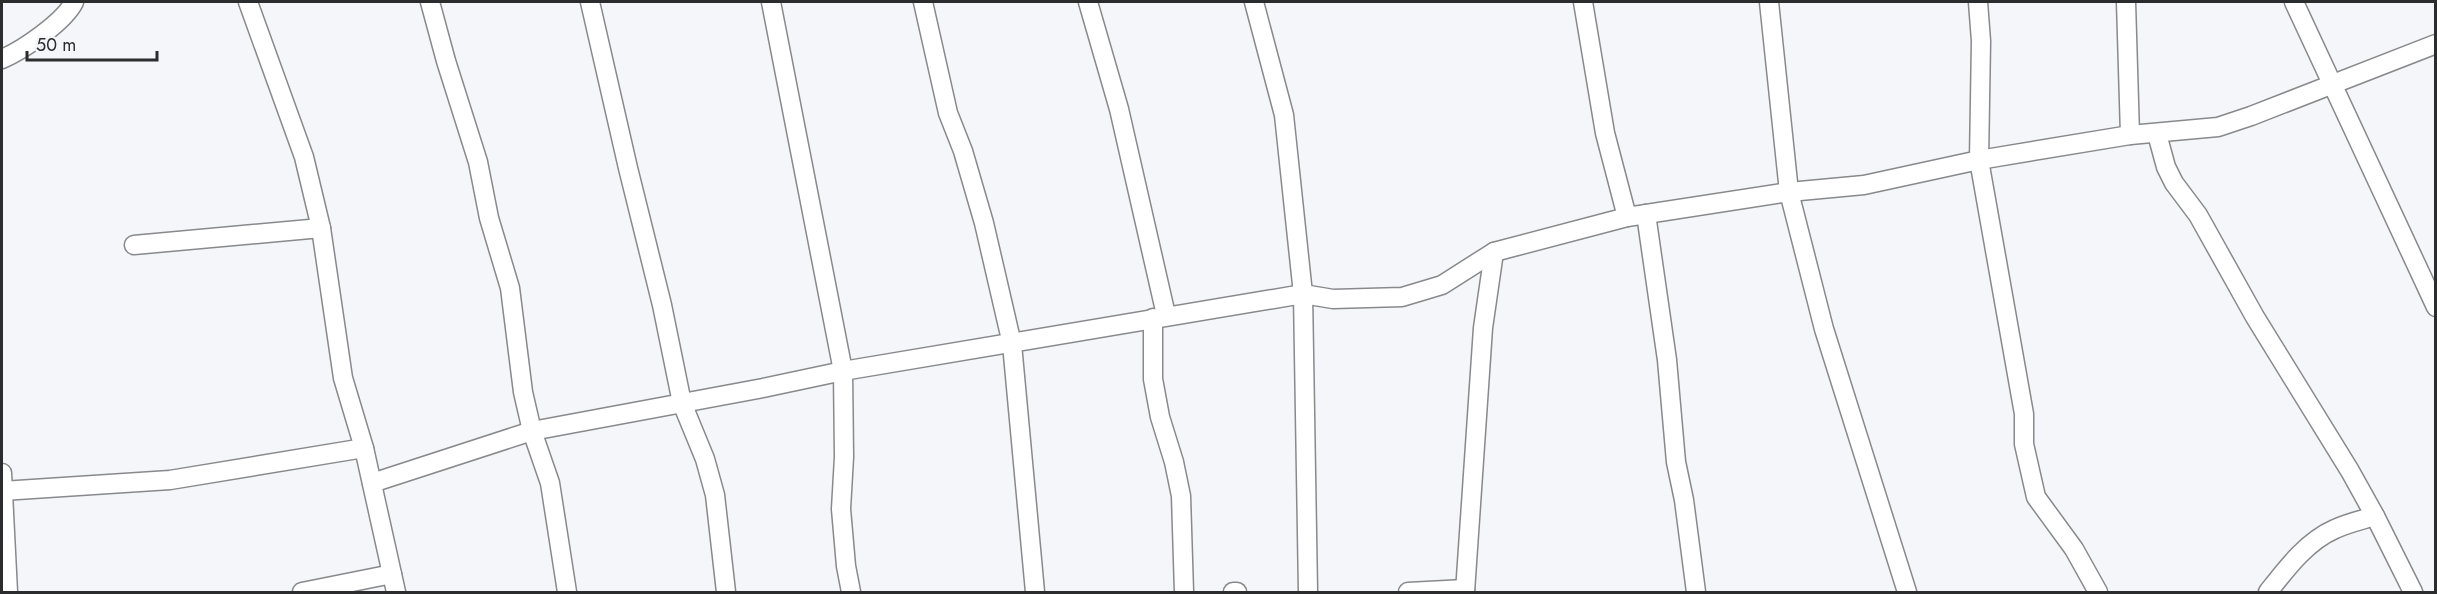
<svg xmlns="http://www.w3.org/2000/svg" width="2437" height="594" font-family="Jost,sans-serif">
  <rect width="100%" height="100%" fill="#f4f6f9"/>
  <g fill="none" stroke-linecap="round" stroke-linejoin="round">
    <g stroke="#88898c" stroke-width="21">
      <g id="street">
        <polyline points="248,2 304,157 321,228 343,378 364,448 396,592"/>
        <polyline points="430,2 446,61 478,162 489,218 510,288 523,392 532,431 550,483 567,592"/>
        <polyline points="590,2 628,168 662,305 682,403 705,459 715,495 726,592"/>
        <polyline points="771,2 843,371 844,457 841,509 846,566 851,592"/>
        <polyline points="923,2 948,113 963,151 984,223 1012,344 1035,592"/>
        <polyline points="1088,2 1119,109 1166,315"/>
        <polyline points="1254,2 1284,115 1303,294 1308,592"/>
        <polyline points="1583,2 1605,133 1627,217"/>
        <polyline points="1769,2 1789,192 1824,329 1907,592"/>
        <polyline points="1978,2 1981,41 1979,160 2024,414 2024,444 2036,497 2074,549 2098,592"/>
        <polyline points="2126,2 2130,135"/>
        <polyline points="2294,2 2436,307"/>
        <path d="M2,59C23,50 64,22 74,2"/>
        <polyline points="2157,134 2166,167 2174,183 2198,215 2255,317 2350,471 2375,516 2413,592"/>
        <polyline points="1646,214 1667,360 1676,462 1684,500 1696,592"/>
        <polyline points="134,245 321,228"/>
        <polyline points="1153,318 1153,379 1160,417 1174,462 1181,496 1184,592"/>
        <polyline points="2,473 8,592"/>
        <polyline points="372,483 532,431 763,388 843,371 1303,294 1333,299 1402,297 1442,285 1494,252 1627,217 1789,192 1864,185 1979,160 2130,135 2218,127 2251,116 2436,44"/>
        <polyline points="2,491 170,480 364,448"/>
        <polyline points="302,592 392,574"/>
        <polyline points="1233,592 1237,592"/>
        <polyline points="1408,592 1465,589"/>
        <polyline points="1465,592 1483,328 1494,252"/>
        <path d="M2268,592C2286,569 2307,541 2335,529C2348,523 2362,520 2375,516"/>
      </g>
    </g>
    <use href="#street" stroke="#fff" stroke-width="18"/>
  </g>
  <rect width="2437" height="594" fill="none" stroke="#2b2c2d" stroke-width="6"/>
  <path d="M27 51v9h130v-9" fill="none" stroke="#2b2c2d" stroke-width="3"/>
  <text x="36" y="51" font-size="18" fill="#2b2c2d" stroke="#f4f6f9" stroke-width="4.5" paint-order="stroke">50 m</text>
</svg>
